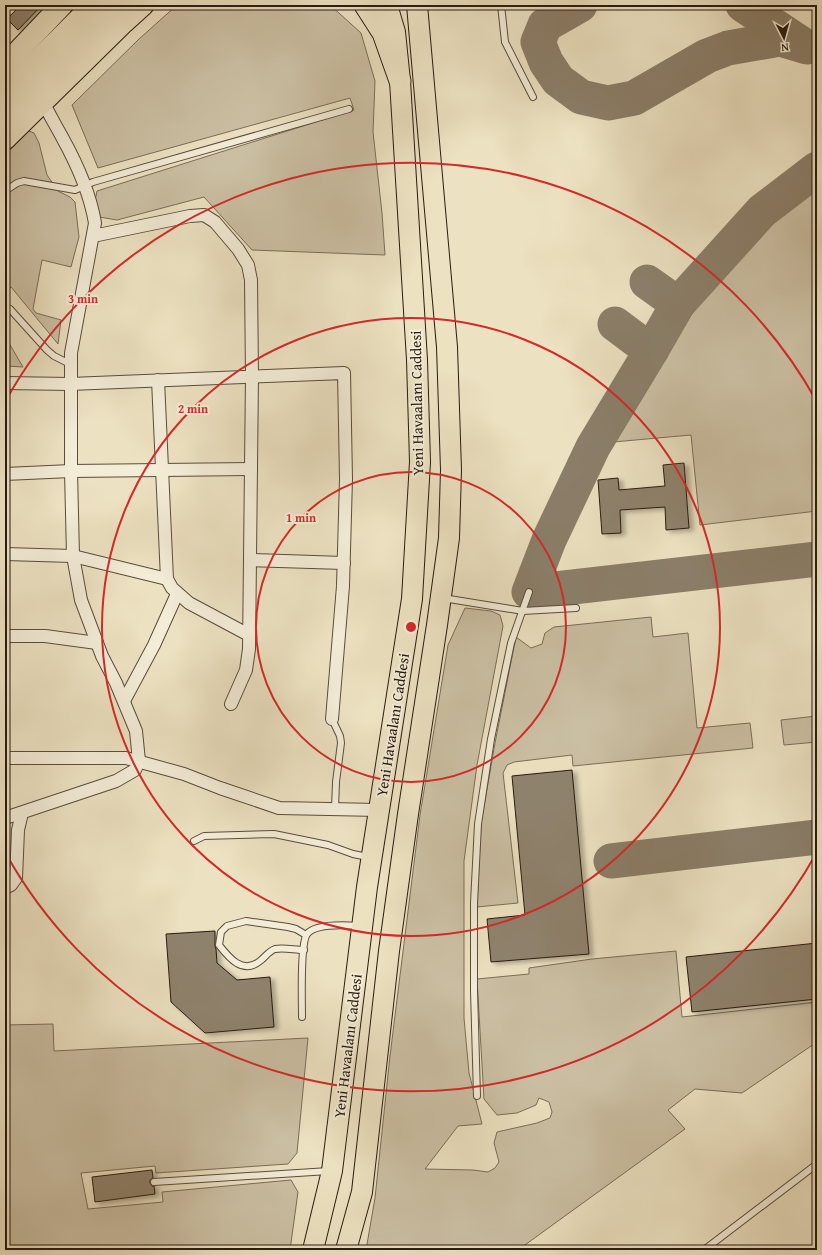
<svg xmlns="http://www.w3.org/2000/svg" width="822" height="1255" font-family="'Gentium Book Plus',serif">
  <defs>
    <filter id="shadow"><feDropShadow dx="4.5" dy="2.5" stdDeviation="2" flood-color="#0004"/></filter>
  </defs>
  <rect width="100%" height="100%" fill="#ece1c1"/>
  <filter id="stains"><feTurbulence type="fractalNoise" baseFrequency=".005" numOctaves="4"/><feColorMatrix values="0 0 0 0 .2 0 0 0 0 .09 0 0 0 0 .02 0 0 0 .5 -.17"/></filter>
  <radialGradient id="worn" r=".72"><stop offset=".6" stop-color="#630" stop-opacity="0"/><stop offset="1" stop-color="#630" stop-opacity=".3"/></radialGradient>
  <g fill="#cbbfa3" stroke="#7a6d5a">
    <polygon points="177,5 330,5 361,33 375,81 373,132 382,213 385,255 252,250 204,197 117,220 99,217 94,206 97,191 354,110 350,98 98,168 72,105 139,39"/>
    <polygon points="29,131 34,133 39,143 47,175 58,191 70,197 75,202 79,237 71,267 42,260 33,309 36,313 61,320 58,344 11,287 5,290 5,155"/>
    <polygon points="813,187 817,188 817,511 700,525 691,435 602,443 675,330 736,255 792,197"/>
    <polygon points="9,343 23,367 5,366 5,345"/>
    <polygon points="465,608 491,611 500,615 503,626 477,765 464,861 464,1018 469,1073 482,1124 458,1126 425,1169 473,1170 488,1172 495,1168 499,1162 494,1143 497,1132 537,1123 550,1118 552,1112 549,1102 539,1098 536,1105 517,1113 497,1115 484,1099 477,979 529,974 529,968 592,959 676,951 682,1017 817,1002 817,1042 742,1093 695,1089 668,1110 685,1129 518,1250 366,1250 375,1198 390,1056 420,815 448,645"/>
    <polygon points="651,617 653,637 688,633 697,728 750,723 753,748 573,766 572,755 514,762 507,765 503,773 518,903 477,907 481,824 495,743 516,637 531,648 542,644 545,633 554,627"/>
    <polygon points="817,716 817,742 784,745 781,720"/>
    <polygon points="53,1024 54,1051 308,1038 297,1153 288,1164 156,1173 155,1166 81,1173 88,1209 163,1202 162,1192 291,1180 298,1192 290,1250 5,1250 5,1025"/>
  </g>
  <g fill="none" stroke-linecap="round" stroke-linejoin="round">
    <g stroke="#8b7e69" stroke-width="35">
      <polyline points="580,5 545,25 538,42 546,62 558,80 581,97 608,103 634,98 707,56 728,48 780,39 807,47"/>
      <polyline points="743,5 802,44"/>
      <polyline points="647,282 678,304 651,351"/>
      <polyline points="678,304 762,211 817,169"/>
      <polyline points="615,324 651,351 593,447 549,540 529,592 817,559"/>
      <polyline points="611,861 817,837"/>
    </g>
  </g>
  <g fill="#8f826d" stroke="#2a1b11" filter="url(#shadow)">
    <polygon points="21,5 42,5 18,30 7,19"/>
    <polygon points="684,463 689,528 666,530 665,507 620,510 621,533 602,534 598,480 618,478 619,490 665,486 663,465"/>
    <polygon points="572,770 589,954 491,962 487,919 525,915 512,776"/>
    <polygon points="215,931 215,946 216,949 217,963 237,980 270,977 274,1027 205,1033 171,1002 166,934"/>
    <polygon points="817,943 817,999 692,1012 686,957"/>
    <polygon points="152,1170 153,1178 150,1180 150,1183 152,1186 154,1186 155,1194 95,1202 92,1177"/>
  </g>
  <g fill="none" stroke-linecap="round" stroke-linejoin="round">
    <g stroke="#5a4c3d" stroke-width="8">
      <g id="service">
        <polyline points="501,5 505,42 533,97"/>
        <polyline points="5,191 17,183 24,181 75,190 93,182 349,109"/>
        <polyline points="10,309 47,350 54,356 70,364"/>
        <polyline points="443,598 523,611 576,608"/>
        <polyline points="332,719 340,736 341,743 336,782 335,809"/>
        <polyline points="194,841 204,836 274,834 328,845 353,854 368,857"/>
        <path d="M304,950C295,950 283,947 275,949C269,951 265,957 260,961C243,975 229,958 219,945L221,932L227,926L246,921L288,927L296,929L306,935"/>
        <path d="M302,1017C302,1002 300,944 307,934C316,923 346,925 359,926"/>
        <polyline points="477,1096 474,991 474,903 478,824 491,739 511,643 529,592"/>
        <polyline points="154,1182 329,1171"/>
        <polyline points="704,1250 817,1164"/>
      </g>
    </g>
    <g stroke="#5a4c3d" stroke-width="14">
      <g id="minor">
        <polyline points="93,236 190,216 204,215 215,222 238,249 248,265 251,280 252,376 249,649 246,670 231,704"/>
        <polyline points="158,380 167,579 172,588 189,603 249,635"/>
        <polyline points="5,383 70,384 344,373 346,479 343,586 332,719"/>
        <polyline points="5,474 71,471 251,469"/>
        <polyline points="5,554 73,556 167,579"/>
        <polyline points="250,560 344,563"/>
        <polyline points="5,636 45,636 97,643"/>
        <polyline points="124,701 154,645 177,594"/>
        <polyline points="5,758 126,758 184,774 220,788 279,808 379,810"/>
        <path d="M5,818L116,781L135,770L139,761L136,731L116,683L102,656L81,600L73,556L71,471V353L95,223C90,193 77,164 62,137C56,126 49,114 43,102"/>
        <polyline points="5,888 11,885 16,878 18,830 22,813"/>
      </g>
    </g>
    <g stroke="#2a1b11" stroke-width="22">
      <g id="primary">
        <polyline points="313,1250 332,1171 367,887 412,599 420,462 417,360 400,81 395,32 387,5"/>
        <polyline points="346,1250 362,1192 389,951 408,814 437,625 449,538 451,470 447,347 417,5"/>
      </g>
    </g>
    <g stroke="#2a1b11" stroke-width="23">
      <g id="trunk">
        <polyline points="365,5 383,33 400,81"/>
        <polyline points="5,65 62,5"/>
        <polyline points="5,93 93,5"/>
        <polyline points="5,117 118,5"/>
        <polyline points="5,139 122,24 143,5"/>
      </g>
    </g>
    <use href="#service" stroke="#f3ecd7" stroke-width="6"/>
    <use href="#minor" stroke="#f3ecd7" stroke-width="12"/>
    <use href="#primary" stroke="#ece1c1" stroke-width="20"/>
    <use href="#trunk" stroke="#ece1c1" stroke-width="21"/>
  </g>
  <g fill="none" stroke="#d62828" stroke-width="2">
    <circle cx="411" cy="627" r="155"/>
    <circle cx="411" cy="627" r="309"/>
    <path d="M817 852A464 464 0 0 1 5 852M5 402A464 464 0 0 1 817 402"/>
  </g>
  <g text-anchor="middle" stroke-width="4" stroke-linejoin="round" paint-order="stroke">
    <g font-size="15" fill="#2a1b11" stroke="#f3ecd7">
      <text transform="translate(417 403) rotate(-91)" y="5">Yeni Havaalanı Caddesi</text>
      <text transform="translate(393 725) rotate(-81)" y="5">Yeni Havaalanı Caddesi</text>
      <text transform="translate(348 1046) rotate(-83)" y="5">Yeni Havaalanı Caddesi</text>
    </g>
  </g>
  <circle cx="411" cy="627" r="6" fill="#d62828" stroke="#f3ecd7" stroke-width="2"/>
  <g font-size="12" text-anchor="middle" font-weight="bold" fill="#d62828" stroke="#f3ecd7" stroke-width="4" stroke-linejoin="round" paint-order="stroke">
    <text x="83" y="303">3 min</text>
    <text x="193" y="413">2 min</text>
    <text x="301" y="522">1 min</text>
  </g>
  <rect width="822" height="1255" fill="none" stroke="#ece1c1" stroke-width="20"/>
  <rect x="6" y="6" width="810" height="1243" fill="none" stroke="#2a1b11" stroke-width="2"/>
  <rect x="10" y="10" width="802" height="1235" fill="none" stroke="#2a1b11"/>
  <g transform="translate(784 38) rotate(174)" stroke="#f3ecd7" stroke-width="3" paint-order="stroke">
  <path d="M0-3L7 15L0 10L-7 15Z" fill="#2a1b11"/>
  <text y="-6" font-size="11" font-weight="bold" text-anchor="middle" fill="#2a1b11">N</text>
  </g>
  <rect width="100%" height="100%" filter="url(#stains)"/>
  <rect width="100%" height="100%" fill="url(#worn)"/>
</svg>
